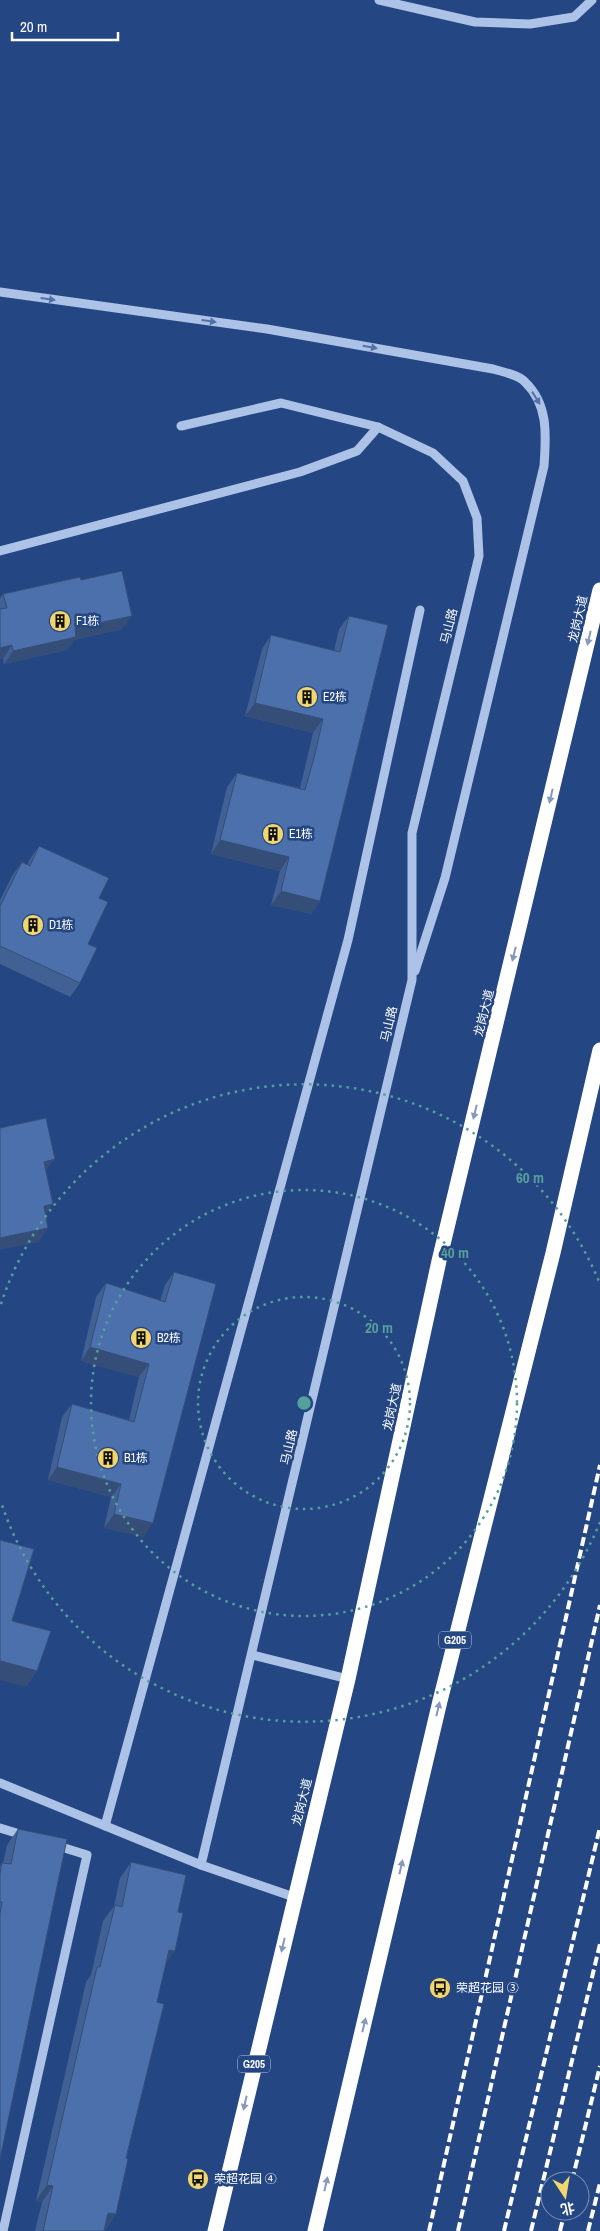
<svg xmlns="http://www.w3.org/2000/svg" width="600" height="2231" font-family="'Archivo Narrow','Noto Sans SC',sans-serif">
  <rect width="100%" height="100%" fill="#244682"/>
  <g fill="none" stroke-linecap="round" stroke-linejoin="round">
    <g stroke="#acc2e7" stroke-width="9">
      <polyline points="379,0 475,22 530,24 574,17 592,0"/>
      <path d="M0,292L267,329L493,369C503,372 519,375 525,382C549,405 546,436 544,466L445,878L415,971"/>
      <polyline points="181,426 281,403 378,427 433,453 463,481 477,518 479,556 412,833 412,980 201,1865"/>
      <polyline points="0,551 300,472 357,451 378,427"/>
      <polyline points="253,1655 348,1679"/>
      <polyline points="0,1783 201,1865 294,1897"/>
      <polyline points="105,1826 348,940 420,610"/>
      <polyline points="0,1828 26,1836"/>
      <polyline points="3,2231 87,1855 55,1845"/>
    </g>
    <g stroke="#fff" stroke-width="15">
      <polyline points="215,2231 348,1679 439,1261 600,590"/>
      <polyline points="315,2231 440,1701 553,1253 600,1050"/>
    </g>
    <g stroke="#fff" stroke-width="4" stroke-dasharray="9 4" stroke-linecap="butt">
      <polyline points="572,2181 600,2066"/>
      <polyline points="429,2231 600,1465"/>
      <polyline points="458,2231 600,1605"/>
      <polyline points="504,2231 600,1827"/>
      <polyline points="531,2231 600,1944"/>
      <polyline points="560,2231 565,2211"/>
      <polyline points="588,2231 600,2183"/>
    </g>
  </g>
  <g fill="#416093">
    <polygon points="81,580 122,629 74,640 67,650 4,664 3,659 0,659 0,598 3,594"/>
    <polygon points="349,616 320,901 311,914 271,905 280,871 211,854 227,787 237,773 300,788 313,733 245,716 262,649 271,635 334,651 339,629"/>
    <polygon points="39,846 99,898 88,944 80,983 70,997 0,964 0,900 12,876 22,862 27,865 30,859"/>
    <polygon points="174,1272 144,1537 104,1528 111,1497 48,1480 62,1417 72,1404 129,1420 139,1377 81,1361 96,1297 106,1283 160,1301 165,1285"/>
    <polygon points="18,1829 0,2159 0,1866 2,1863 3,1863 7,1845"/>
    <polygon points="131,1862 166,1964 157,2002 116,2214 104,2231 35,2231 42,2202 36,2201 86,1982 91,1975 103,1921 114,1906 120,1878"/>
  </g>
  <g fill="#354e78">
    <polygon points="132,616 122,629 74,640 67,650 4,664 13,651 75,628"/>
    <polygon points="12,645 3,659 0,659 0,648"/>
    <polygon points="255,703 323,719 313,733 245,716"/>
    <polygon points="220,840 289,857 280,871 211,854"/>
    <polygon points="281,891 320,901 311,914 271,905"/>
    <polygon points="55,1159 45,1172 44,1162"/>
    <polygon points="53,1204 43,1218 44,1206"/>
    <polygon points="48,1228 39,1242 0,1250 0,1238"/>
    <polygon points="90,1347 149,1364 139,1377 81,1361"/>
    <polygon points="57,1467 121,1484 111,1497 48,1480"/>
    <polygon points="114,1514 153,1523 144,1537 104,1528"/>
    <polygon points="1,1661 37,1671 26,1687 0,1680 0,1662"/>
    <polygon points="169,1950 175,1951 164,1967"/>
    <polygon points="47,2185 53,2186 42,2202 36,2201"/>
    <polygon points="108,2213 116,2214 104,2230"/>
  </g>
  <g fill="#4c70ab" stroke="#354e78">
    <polygon points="122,571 132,616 75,628 76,637 13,651 12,645 0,648 0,609 7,608 3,594 80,577 81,580"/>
    <polygon points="349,616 388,625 320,901 281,891 289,857 220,840 237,773 305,790 315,754 323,719 255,703 271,635 340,652"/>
    <polygon points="39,846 109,878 99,898 108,902 88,944 97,948 80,983 0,946 0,906 22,862 30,866"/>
    <polygon points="46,1118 55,1159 44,1162 53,1204 44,1206 48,1228 0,1238 0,1128"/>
    <polygon points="174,1272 216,1284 153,1523 114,1514 121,1484 57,1467 72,1404 134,1422 149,1364 90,1347 106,1283 165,1302"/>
    <polygon points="0,1540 34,1549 12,1621 51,1631 37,1671 1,1661 0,1664"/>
    <polygon points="18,1829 67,1839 0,2159 0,1914 2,1902 0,1902 0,1874 2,1863 11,1864"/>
    <polygon points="131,1862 186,1875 178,1912 183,1913 175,1951 169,1950 157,2002 164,2004 126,2158 128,2159 116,2214 108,2213 104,2231 43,2231 53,2186 47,2185 97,1967 100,1967 115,1905 122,1907"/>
  </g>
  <defs><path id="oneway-solid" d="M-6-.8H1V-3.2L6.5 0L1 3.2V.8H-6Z" transform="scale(1.25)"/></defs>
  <g fill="#5471a5">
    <use href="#oneway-solid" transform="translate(48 299) rotate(8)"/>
    <use href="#oneway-solid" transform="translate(209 321) rotate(8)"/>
    <use href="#oneway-solid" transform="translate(370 347) rotate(10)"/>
    <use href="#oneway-solid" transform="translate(536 398) rotate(58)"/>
  </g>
  <g fill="#8799ba">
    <use href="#oneway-solid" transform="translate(589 638) rotate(103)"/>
    <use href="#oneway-solid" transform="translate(551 796) rotate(103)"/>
    <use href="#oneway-solid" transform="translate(514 954) rotate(104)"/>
    <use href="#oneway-solid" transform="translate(475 1112) rotate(104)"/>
    <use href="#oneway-solid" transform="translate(438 1709) rotate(-77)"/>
    <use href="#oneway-solid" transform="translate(401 1867) rotate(-77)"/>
    <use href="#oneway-solid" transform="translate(283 1945) rotate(103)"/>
    <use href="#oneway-solid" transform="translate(364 2025) rotate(-77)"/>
    <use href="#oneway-solid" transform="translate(245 2103) rotate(103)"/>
    <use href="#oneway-solid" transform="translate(326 2184) rotate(-77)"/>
  </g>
  <g fill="none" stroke="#579f9a" stroke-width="2.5" stroke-dasharray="2.5 5">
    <circle cx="304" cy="1403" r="106"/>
    <circle cx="304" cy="1403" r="213"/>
    <path d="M600 1522A319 319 0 0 1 1 1502M1 1304A319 319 0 0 1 600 1284"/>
  </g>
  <defs>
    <g id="building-disc" transform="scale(1.125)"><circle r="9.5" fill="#f1d670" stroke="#244682"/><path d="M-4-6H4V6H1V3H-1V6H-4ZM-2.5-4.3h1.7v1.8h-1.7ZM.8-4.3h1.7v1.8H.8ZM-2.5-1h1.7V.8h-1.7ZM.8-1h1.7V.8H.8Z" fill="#111"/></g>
    <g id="bus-disc" transform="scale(1.125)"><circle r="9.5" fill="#f1d670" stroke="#244682"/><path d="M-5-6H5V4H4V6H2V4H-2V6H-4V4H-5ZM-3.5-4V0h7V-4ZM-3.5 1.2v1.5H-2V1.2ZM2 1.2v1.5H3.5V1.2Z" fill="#111"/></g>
  </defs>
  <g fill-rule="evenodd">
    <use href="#building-disc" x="60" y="621"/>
    <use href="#building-disc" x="307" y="697"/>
    <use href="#building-disc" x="273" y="834"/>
    <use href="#building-disc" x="33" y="925"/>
    <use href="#building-disc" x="141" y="1338"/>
    <use href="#building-disc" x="108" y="1458"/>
    <use href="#bus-disc" x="440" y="1988"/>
    <use href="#bus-disc" x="198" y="2179"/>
  </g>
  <g text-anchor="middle" stroke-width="5" stroke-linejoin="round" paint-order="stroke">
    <g fill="#244682" stroke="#bdc8da" stroke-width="1">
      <rect x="439" y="1631.5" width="32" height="17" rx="4"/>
      <rect x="238" y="2055.5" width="32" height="17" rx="4"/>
    </g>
    <g font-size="11" font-weight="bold" fill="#fff">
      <text x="455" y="1644">G205</text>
      <text x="254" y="2068">G205</text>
    </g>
    <g font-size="12" fill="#fff" stroke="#244682">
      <text transform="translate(578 619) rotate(-77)" y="4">龙岗大道</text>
      <text transform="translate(449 626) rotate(-76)" y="4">马山路</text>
      <text transform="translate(484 1013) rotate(-76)" y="4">龙岗大道</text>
      <text transform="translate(389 1024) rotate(-77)" y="4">马山路</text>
      <text transform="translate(392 1407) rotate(-78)" y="4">龙岗大道</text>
      <text transform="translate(289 1447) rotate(-77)" y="4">马山路</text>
      <text transform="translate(302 1802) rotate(-76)" y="4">龙岗大道</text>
    </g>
    <g font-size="12" fill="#fff" stroke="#244682" text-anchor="start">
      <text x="76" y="625">F1栋</text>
      <text x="323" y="701">E2栋</text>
      <text x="289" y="838">E1栋</text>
      <text x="49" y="929">D1栋</text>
      <text x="157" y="1342">B2栋</text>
      <text x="124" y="1462">B1栋</text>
      <text x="456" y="1992">荣超花园 ③</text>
      <text x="214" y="2183">荣超花园 ④</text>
    </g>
  </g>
  <circle cx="304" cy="1403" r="8" fill="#579f9a" stroke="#244682" stroke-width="2.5"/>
  <g font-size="15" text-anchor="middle" font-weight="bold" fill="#579f9a" stroke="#244682" stroke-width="5" stroke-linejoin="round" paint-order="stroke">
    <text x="530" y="1183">60 m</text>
    <text x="455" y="1258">40 m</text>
    <text x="379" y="1333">20 m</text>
  </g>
  <g transform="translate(565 2196) rotate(168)"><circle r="24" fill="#244682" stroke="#7c90b4"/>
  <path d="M0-4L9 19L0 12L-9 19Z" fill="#f1d670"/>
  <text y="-8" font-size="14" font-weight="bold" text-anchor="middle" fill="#ffffff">北</text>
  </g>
  <path d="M12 32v8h106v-8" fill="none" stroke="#ffffff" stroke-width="2.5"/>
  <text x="20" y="32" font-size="15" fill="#ffffff" stroke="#244682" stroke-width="4" paint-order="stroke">20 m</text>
</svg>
